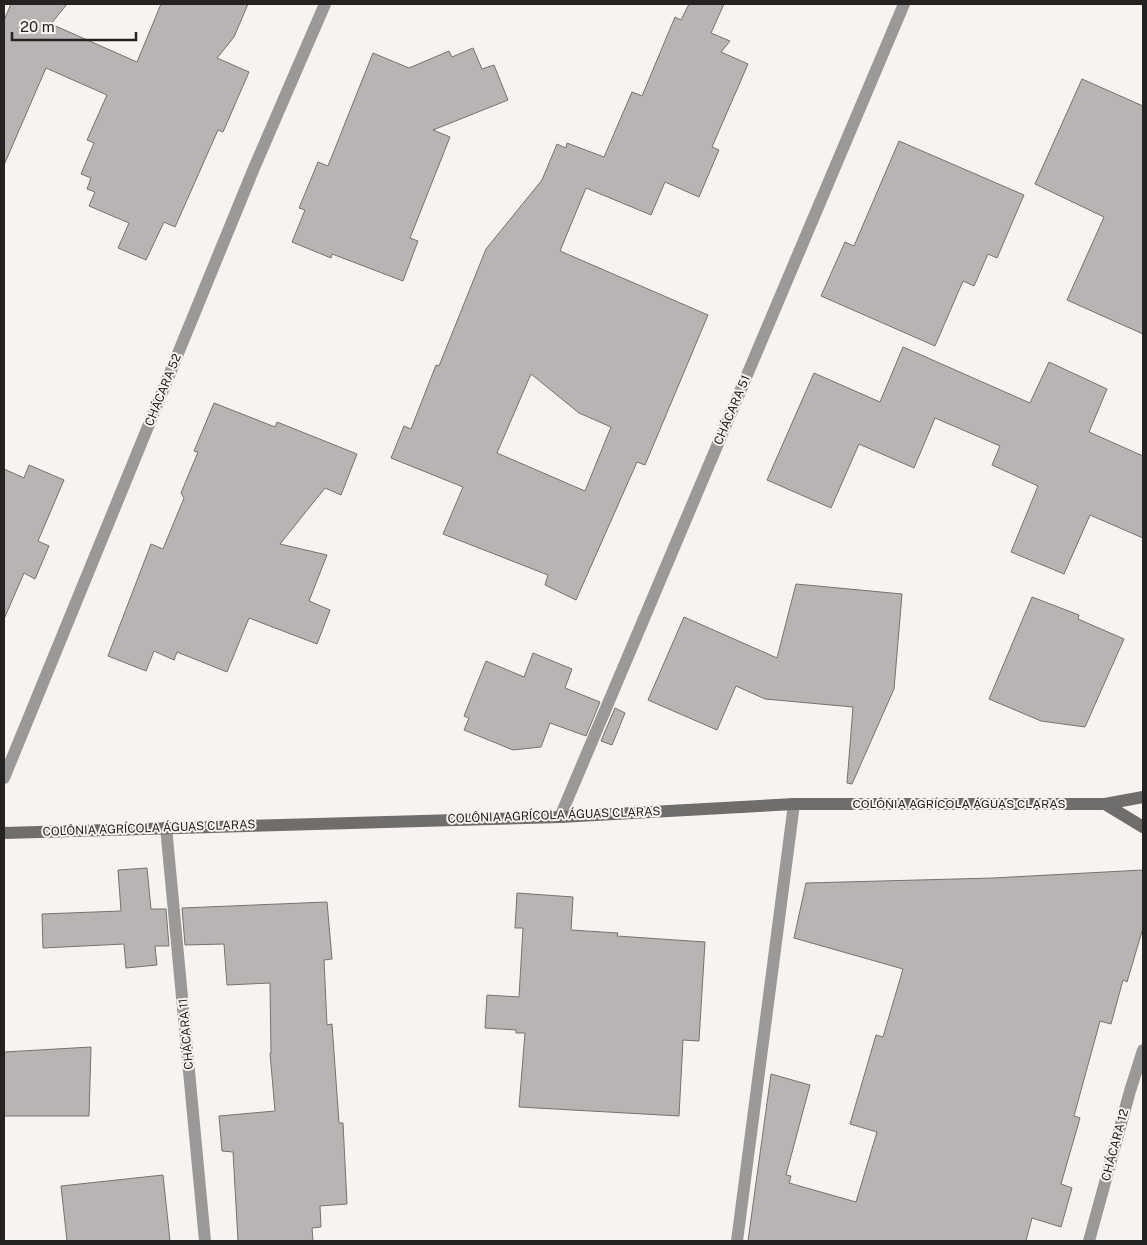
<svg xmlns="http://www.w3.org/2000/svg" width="1147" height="1245" font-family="'Public Sans',sans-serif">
  <rect width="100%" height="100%" fill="#f7f3f0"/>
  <g fill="#b9b4b3" stroke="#767270" fill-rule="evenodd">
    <polygon points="11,4 67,4 51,24 137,62 161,4 248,4 234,37 217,58 249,72 223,132 218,130 175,227 164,222 146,260 118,248 129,223 89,206 95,192 87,189 91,178 81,174 94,143 87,140 107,95 46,68 4,165 4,20"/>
    <path d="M689,4H724L711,33L730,41L721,52L748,64L712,147L719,150L699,197L665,182L651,215L586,188L560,251L708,315L645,465L637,462L576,600L545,585L548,575L443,534L463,487L391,458L404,426L411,429L436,365L439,366L486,249L542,180L557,144L566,148L567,143L604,157L632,92L642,96L675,17L681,20ZM531,374L579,413L611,427L585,491L497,453Z"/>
    <polygon points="473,48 482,69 494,65 508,100 433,130 450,137 410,238 418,241 403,281 332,254 331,258 292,242 305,210 299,208 318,162 328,166 373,53 409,68 449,51 452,57"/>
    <polygon points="1082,79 1143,106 1143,334 1067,300 1104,217 1035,184"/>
    <polygon points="899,141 1024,195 997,258 988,254 974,286 963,281 935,346 821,296 845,242 854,246"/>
    <polygon points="903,347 1030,403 1049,362 1107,389 1089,432 1143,456 1143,538 1090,515 1064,574 1011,552 1038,486 992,465 1000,446 935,418 914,468 859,444 831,508 767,480 814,373 880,402"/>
    <polygon points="214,403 275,427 277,422 357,454 341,495 325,488 280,544 327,555 309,601 330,610 317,644 249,618 227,672 177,652 174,660 154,651 146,671 108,656 151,544 163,549 184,498 181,493 198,452 194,451"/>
    <polygon points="29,465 64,480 38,541 49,546 35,579 24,573 4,619 4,469 24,478"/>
    <polygon points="796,584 902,594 894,689 852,784 847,783 853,707 765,699 736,686 717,730 648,700 684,617 777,658"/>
    <polygon points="1032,597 1079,615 1078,619 1124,639 1085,727 1041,721 989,699"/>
    <polygon points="533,653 572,669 565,688 600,702 586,736 550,723 541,747 513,750 464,730 469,718 464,716 486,661 524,677"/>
    <polygon points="615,708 625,713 612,745 601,741"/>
    <polygon points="147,868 151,909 166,909 169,946 155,946 157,965 126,968 124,944 43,948 42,914 121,911 118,870"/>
    <polygon points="1143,870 1143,928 1127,982 1123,980 1111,1024 1100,1021 1074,1116 1080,1118 1061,1184 1072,1188 1061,1227 1032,1218 1026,1241 748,1241 771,1074 810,1085 786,1175 791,1176 789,1183 856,1202 877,1132 850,1124 876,1035 883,1037 903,969 794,938 806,883 993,878"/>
    <polygon points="517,893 573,897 571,930 618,933 617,936 705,942 699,1041 683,1040 679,1116 519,1107 525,1033 516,1033 516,1030 485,1028 487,995 519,997 523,928 515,928"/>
    <polygon points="327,902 332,959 324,960 327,1025 332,1024 339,1123 343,1123 347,1204 320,1206 321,1227 312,1228 313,1241 238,1241 233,1152 222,1151 219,1116 275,1111 270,1053 271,1053 270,983 227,985 224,944 185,945 182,908"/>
    <polygon points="91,1047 89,1116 4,1116 4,1052"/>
    <polygon points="163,1175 170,1241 67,1241 61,1186"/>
  </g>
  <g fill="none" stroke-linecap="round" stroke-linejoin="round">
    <g stroke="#9a9998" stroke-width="12">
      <polyline points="4,778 254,168 325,4"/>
      <polyline points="560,817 904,4"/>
      <polyline points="166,827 205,1241"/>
      <polyline points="737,1241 794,804"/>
      <polyline points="1089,1241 1130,1091 1143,1050"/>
    </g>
    <g stroke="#706e6c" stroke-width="12">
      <polyline points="1105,804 1143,827"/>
      <polyline points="4,833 560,817 794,804 1105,804 1143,797"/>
    </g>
  </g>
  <g text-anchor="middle" stroke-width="4" stroke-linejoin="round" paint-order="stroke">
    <g font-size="12" fill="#242322" stroke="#f7f3f0">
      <text transform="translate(163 390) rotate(-68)" y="4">CHÁCARA 52</text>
      <text transform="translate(732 410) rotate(-67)" y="4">CHÁCARA 51</text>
      <text x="959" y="808">COLÔNIA AGRÍCOLA ÁGUAS CLARAS</text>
      <text transform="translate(554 815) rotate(-2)" y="4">COLÔNIA AGRÍCOLA ÁGUAS CLARAS</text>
      <text transform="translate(149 828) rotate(-2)" y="4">COLÔNIA AGRÍCOLA ÁGUAS CLARAS</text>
      <text transform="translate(186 1034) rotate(-95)" y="4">CHÁCARA 11</text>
      <text transform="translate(1115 1145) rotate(-75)" y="4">CHÁCARA 12</text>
    </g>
  </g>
  <rect width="1147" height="1245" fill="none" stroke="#242322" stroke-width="10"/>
  <path d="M12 32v8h124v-8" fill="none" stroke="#242322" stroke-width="2.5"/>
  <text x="20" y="32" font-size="15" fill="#242322" stroke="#f7f3f0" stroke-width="4" paint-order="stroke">20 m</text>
</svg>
